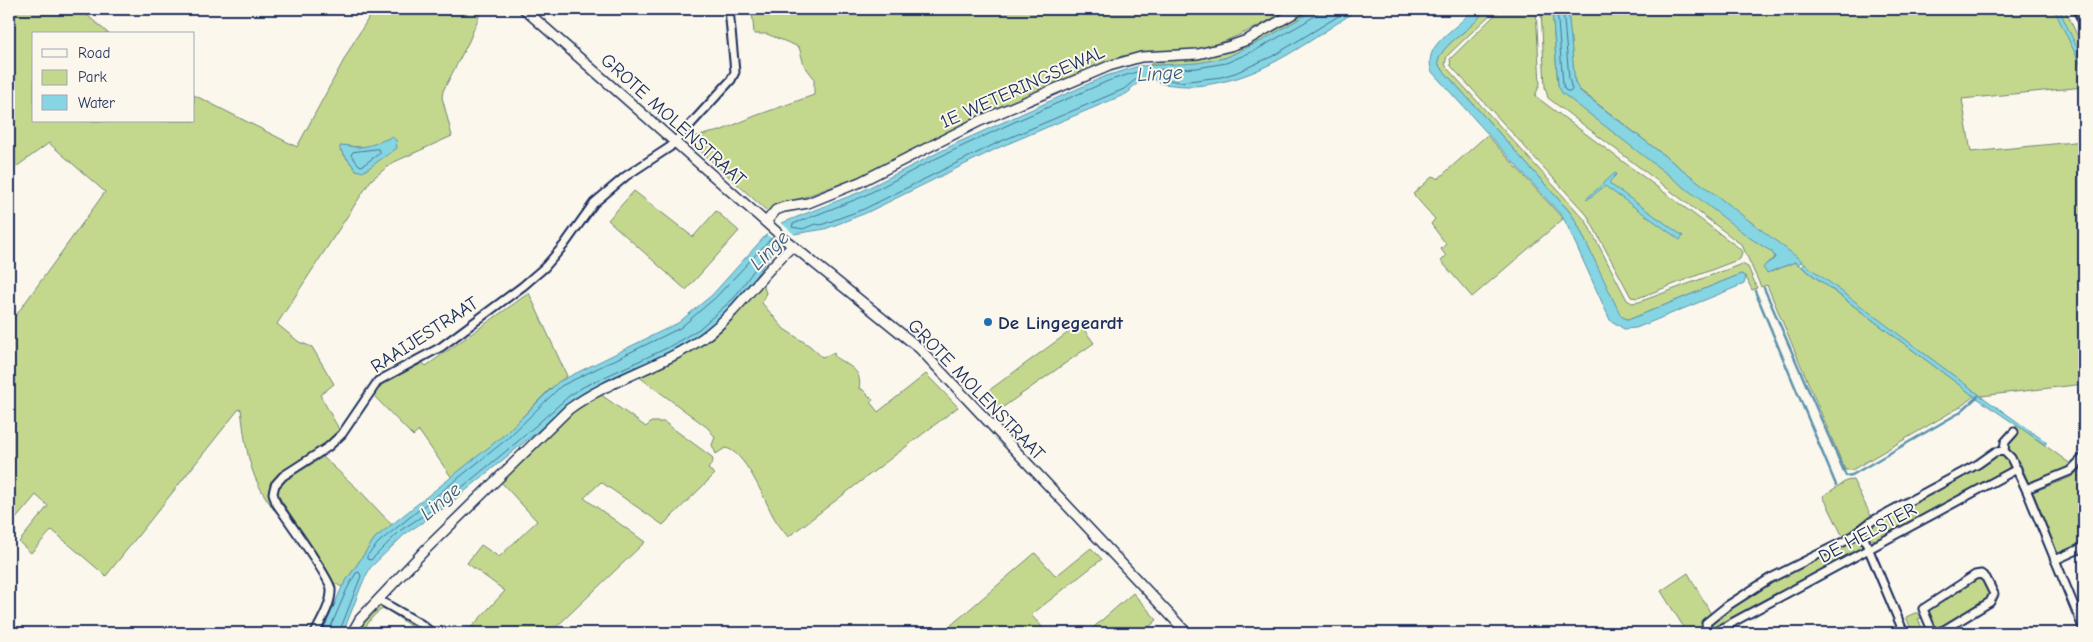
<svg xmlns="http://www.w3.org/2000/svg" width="2093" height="642" font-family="'Comic Neue',sans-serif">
  <rect width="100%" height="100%" fill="#fbf7ec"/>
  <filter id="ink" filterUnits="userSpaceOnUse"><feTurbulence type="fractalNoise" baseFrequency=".02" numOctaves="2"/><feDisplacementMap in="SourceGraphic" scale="10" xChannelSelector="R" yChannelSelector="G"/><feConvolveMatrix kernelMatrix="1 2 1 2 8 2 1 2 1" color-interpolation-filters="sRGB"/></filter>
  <g filter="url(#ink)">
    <g fill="#c4d88d" stroke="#708476" fill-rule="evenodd">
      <path d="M9,9H80L109,34H34V121H194V95L297,147L352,45L374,9H482L469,41L443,91L442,97L452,136L392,163L371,180L277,324L299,342L312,347L334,384L320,395L340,431L324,446L279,476L272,483L270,490L274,510C269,502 263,494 259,486C247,463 244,434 241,409L238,410L106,576L52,530L31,553L19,542L48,506L36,495L9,527V325L105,192L49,143L9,172ZM387,139L397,148L356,170L340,150L343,145C359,148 373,148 387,139Z"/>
      <polygon points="752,9 1279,9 1282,13 1255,28 1216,45 1193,50 1122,56 958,127 869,173 767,211 694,145 692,137 720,131 755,116 814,95 814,78 804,65 799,47 767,34 754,34"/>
      <path d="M1307,9H1316C1288,27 1256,49 1224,58C1200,65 1175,65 1150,65C1155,56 1197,59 1210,56C1245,49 1276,27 1307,9Z"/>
      <path d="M1484,9H1496L1447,56L1445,64L1447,68L1586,221L1627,300L1632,303L1639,302L1742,264L1748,267L1757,288L1752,290L1746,277L1741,274L1633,318C1626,320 1623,318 1618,313L1576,221L1569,211L1440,67L1438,62C1443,40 1477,29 1484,9Z"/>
      <polygon points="1501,9 1536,9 1540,84 1535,96 1739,248 1742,252 1740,259 1638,298 1631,297 1587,215 1451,66 1450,59"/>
      <polygon points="1541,9 1552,9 1558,85 1772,252 1775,257 1774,259 1766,264 1771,272 1795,262 1974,396 1960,407 1852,470 1845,470 1767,285 1761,287 1742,245 1548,98 1545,87"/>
      <polygon points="1596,9 2065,9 2084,50 2084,87 1962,99 1971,152 2084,141 2084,384 1981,396 1827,282 1576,87 1574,77 1568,11"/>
      <polygon points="1487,135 1563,219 1472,297 1441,261 1446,256 1441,249 1446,244 1431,224 1435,219 1413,194 1433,176 1438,179"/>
      <polygon points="634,191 693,237 716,211 739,231 686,290 608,220"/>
      <path d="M763,284L766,293L762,303L784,329L810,346L822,357L834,353L835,357C848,366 863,369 859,389H862L873,400L870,402L878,412L926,374L958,407L788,537C782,529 776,522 772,514C764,498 744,450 725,448L716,454L712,445L715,437L708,428L638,376L727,323Z"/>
      <polygon points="529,293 567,376 550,389 504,435 452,478 419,431 413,436 373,395 380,384 423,363 426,366"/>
      <polygon points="1080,324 1094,343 999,410 984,394"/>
      <polygon points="600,394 646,427 651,422 664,422 712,457 713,461 708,469 715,474 663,525 601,482 584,498 645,542 550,633 466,633 505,591 467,563 481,545 499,557 537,521 501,482 573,411"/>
      <polygon points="2017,425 2072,465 2065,470 2029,484 2020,462 2018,462 2014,454 2006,447 2017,431 2014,429"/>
      <polygon points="1998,454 2005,456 2010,462 2009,469 1878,540 1869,539 1866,530 1873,524"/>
      <polygon points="323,457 361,492 392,525 375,538 342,587 334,583 276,492 278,485"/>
      <polygon points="2084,466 2084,543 2058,554 2033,492 2071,477"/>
      <polygon points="1853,480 1872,518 1844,539 1823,496 1846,481"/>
      <polygon points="1856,538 1860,539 1862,547 1858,551 1713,629 1711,629 1709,623 1713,620 1765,584"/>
      <polygon points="1091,548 1102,559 1031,615 1048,633 942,633 1035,553 1056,576"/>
      <polygon points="1688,573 1711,614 1702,625 1701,633 1675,633 1683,626 1661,591"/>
      <polygon points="1978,579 1985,582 1990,593 1988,599 1942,629 1936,628 1929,613 1930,608"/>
      <polygon points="1133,593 1157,620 1142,633 1087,633"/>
      <path d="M380,606H388L428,633H420L385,608C373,613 368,623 362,633H354Z"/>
      <polygon points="1915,613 1920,613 1924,617 1918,619 1923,630 1928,628 1927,633 1913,633 1906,617"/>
    </g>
    <g fill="#86d5e3" stroke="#5b93ae">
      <path d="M1316,9H1359C1318,35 1269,73 1221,82C1198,87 1187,87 1164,84C1159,84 1156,79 1151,78C1144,76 1137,85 1131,88L1130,91L1126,94L1000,147L866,213L825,229L794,234L778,245L738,301L702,333L669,352L585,392L447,506L405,534L370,568L362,584L343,633H322L342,587L375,538L504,435L558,382L678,323L712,295L766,235L782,223L860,192L959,142L1106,76L1139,66L1197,63L1225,58L1263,40Z"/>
      <path d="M1472,9H1484C1477,29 1443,40 1438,62L1440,67L1569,211L1576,221L1621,316L1628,320L1633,318L1741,274L1746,277L1744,284L1636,328L1624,329L1610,320L1567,225L1562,216L1432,72C1421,43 1459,30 1472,9Z"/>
      <polygon points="1552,9 1568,9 1575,83 1580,91 1802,261 1798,265 1795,262 1767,273 1763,268 1766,264 1774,259 1775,257 1772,252 1750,238 1562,93 1558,85"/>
      <polygon points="2054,9 2059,9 2084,63 2084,72"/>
      <path d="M392,137L396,140L397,148L363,172L356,170L340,149V146C347,144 353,148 360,147C372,146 381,141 392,137Z"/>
      <polygon points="1615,173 1617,174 1610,181 1610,184 1683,236 1680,240 1605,186 1587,200 1586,199"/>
      <polygon points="1805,264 1981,396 2046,442 2046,444 2044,444 1974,396 1802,267"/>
    </g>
    <polygon fill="#fbf7ec" points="779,221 796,236 780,246 765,233"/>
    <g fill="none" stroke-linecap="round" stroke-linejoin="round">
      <g stroke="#467193" stroke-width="1">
        <polyline points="1318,9 1317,14 1307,21 1256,50 1226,63 1197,68 1157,70 1155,73 1163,79 1180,82 1221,77 1235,73 1273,56 1350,9"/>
        <polyline points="1557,9 1563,84 1565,90 1570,92 1572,90 1569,78 1563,9"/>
        <polygon points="1137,72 1140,73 1140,76 1124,89 997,143 864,209 821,225 815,224 803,229 792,227 793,224 862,197 937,158 1012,123 1108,81"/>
        <polygon points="378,149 380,151 380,153 362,166 359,165 351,155 353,152"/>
        <polygon points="772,238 774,242 734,298 699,329 667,348 583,387 569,396 516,443 444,502 401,530 371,560 367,559 367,556 379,542 507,439 561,386 680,328 715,298"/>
        <polyline points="328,633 347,589 356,573 359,572 361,576 339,633"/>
      </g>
      <g stroke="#5b93ae" stroke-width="2.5">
        <polyline points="1764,288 1846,476 1852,475 1959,413 1978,396"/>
        <polyline points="1755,291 1836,485"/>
      </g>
      <g stroke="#1b2f5e" stroke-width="11">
        <g id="minor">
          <polyline points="2004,451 2005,442 2014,432"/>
          <polyline points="2026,489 2070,471 2084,457"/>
          <polyline points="1861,531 1904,633"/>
          <polyline points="2055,560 2084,547"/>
          <polygon points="1981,574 1986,578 1994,594 1990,602 1944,630 1933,633 1923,609 1975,575"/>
          <polyline points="379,600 421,624 432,633"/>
          <path d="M315,633C321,621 332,603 331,589C330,578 285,516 276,503L273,493L275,485L283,476L328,447L342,434L378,381L441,347L523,286L545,267L564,245L594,203L626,176L670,147L731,80L735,72L729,9"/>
          <polyline points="1708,633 1706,623 1727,606 1769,579 1847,540 1872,521 1978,464 1995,452 2004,451 2011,458 2026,489 2084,630"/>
          <polyline points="1713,633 2017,469"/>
        </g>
      </g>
      <g stroke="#1b2f5e" stroke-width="12">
        <g id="tertiary">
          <polyline points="524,9 788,242 919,348 1187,633"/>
          <polyline points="766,222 776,210 784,207 808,203 860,182 980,121 1109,66 1141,57 1198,54 1230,46 1247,40 1301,9"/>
          <path d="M352,633L360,619L426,549L569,409C610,379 661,367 703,338C739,312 760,274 793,246"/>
        </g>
      </g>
      <use href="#minor" stroke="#fbf7ec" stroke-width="7"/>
      <use href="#tertiary" stroke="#fbf7ec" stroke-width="9"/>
      <polyline stroke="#1b2f5e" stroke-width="2.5" points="2072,9 2084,34"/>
    </g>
  </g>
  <circle fill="#1f6fb2" stroke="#fbf7ec" stroke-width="2" cx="988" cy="322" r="5"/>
  <g text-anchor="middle" stroke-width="4" stroke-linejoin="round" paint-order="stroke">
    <g font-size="19" fill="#1b2f5e" stroke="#fbf7ec">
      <text transform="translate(1022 86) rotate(-24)" y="7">1E WETERINGSEWAL</text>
      <text transform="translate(674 119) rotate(42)" y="7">GROTE MOLENSTRAAT</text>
      <text transform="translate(424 334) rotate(-33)" y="7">RAAIJESTRAAT</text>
      <text transform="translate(977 389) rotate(46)" y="7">GROTE MOLENSTRAAT</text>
      <text transform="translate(1867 532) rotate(-28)" y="7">DE HELSTER</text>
    </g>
    <g font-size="19" font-weight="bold" fill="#1b2f5e" stroke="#fbf7ec" text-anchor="start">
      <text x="998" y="329">De Lingegeardt</text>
    </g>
    <g font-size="20" font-style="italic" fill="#36587f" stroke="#fbf7ec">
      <text transform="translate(1160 73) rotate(-3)" y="7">Linge</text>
      <text transform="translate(769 250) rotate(-45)" y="7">Linge</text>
      <text transform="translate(440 501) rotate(-40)" y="7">Linge</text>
    </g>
  </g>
  <rect width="2093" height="642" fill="none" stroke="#fbf7ec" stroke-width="30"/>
  <rect x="15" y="15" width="2063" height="612" fill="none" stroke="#1b2f5e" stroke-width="2" filter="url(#ink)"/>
  <rect x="32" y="32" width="162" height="90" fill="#fbf7ec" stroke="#a1a7b3"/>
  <rect x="42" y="49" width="25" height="8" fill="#fbf7ec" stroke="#a1a7b3"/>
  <text x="78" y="58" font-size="15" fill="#1b2f5e">Road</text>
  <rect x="42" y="70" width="25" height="15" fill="#c4d88d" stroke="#a1a7b3"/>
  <text x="78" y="82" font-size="15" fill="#1b2f5e">Park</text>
  <rect x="42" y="95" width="25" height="15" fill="#86d5e3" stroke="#a1a7b3"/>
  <text x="78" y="108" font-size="15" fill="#1b2f5e">Water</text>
</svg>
